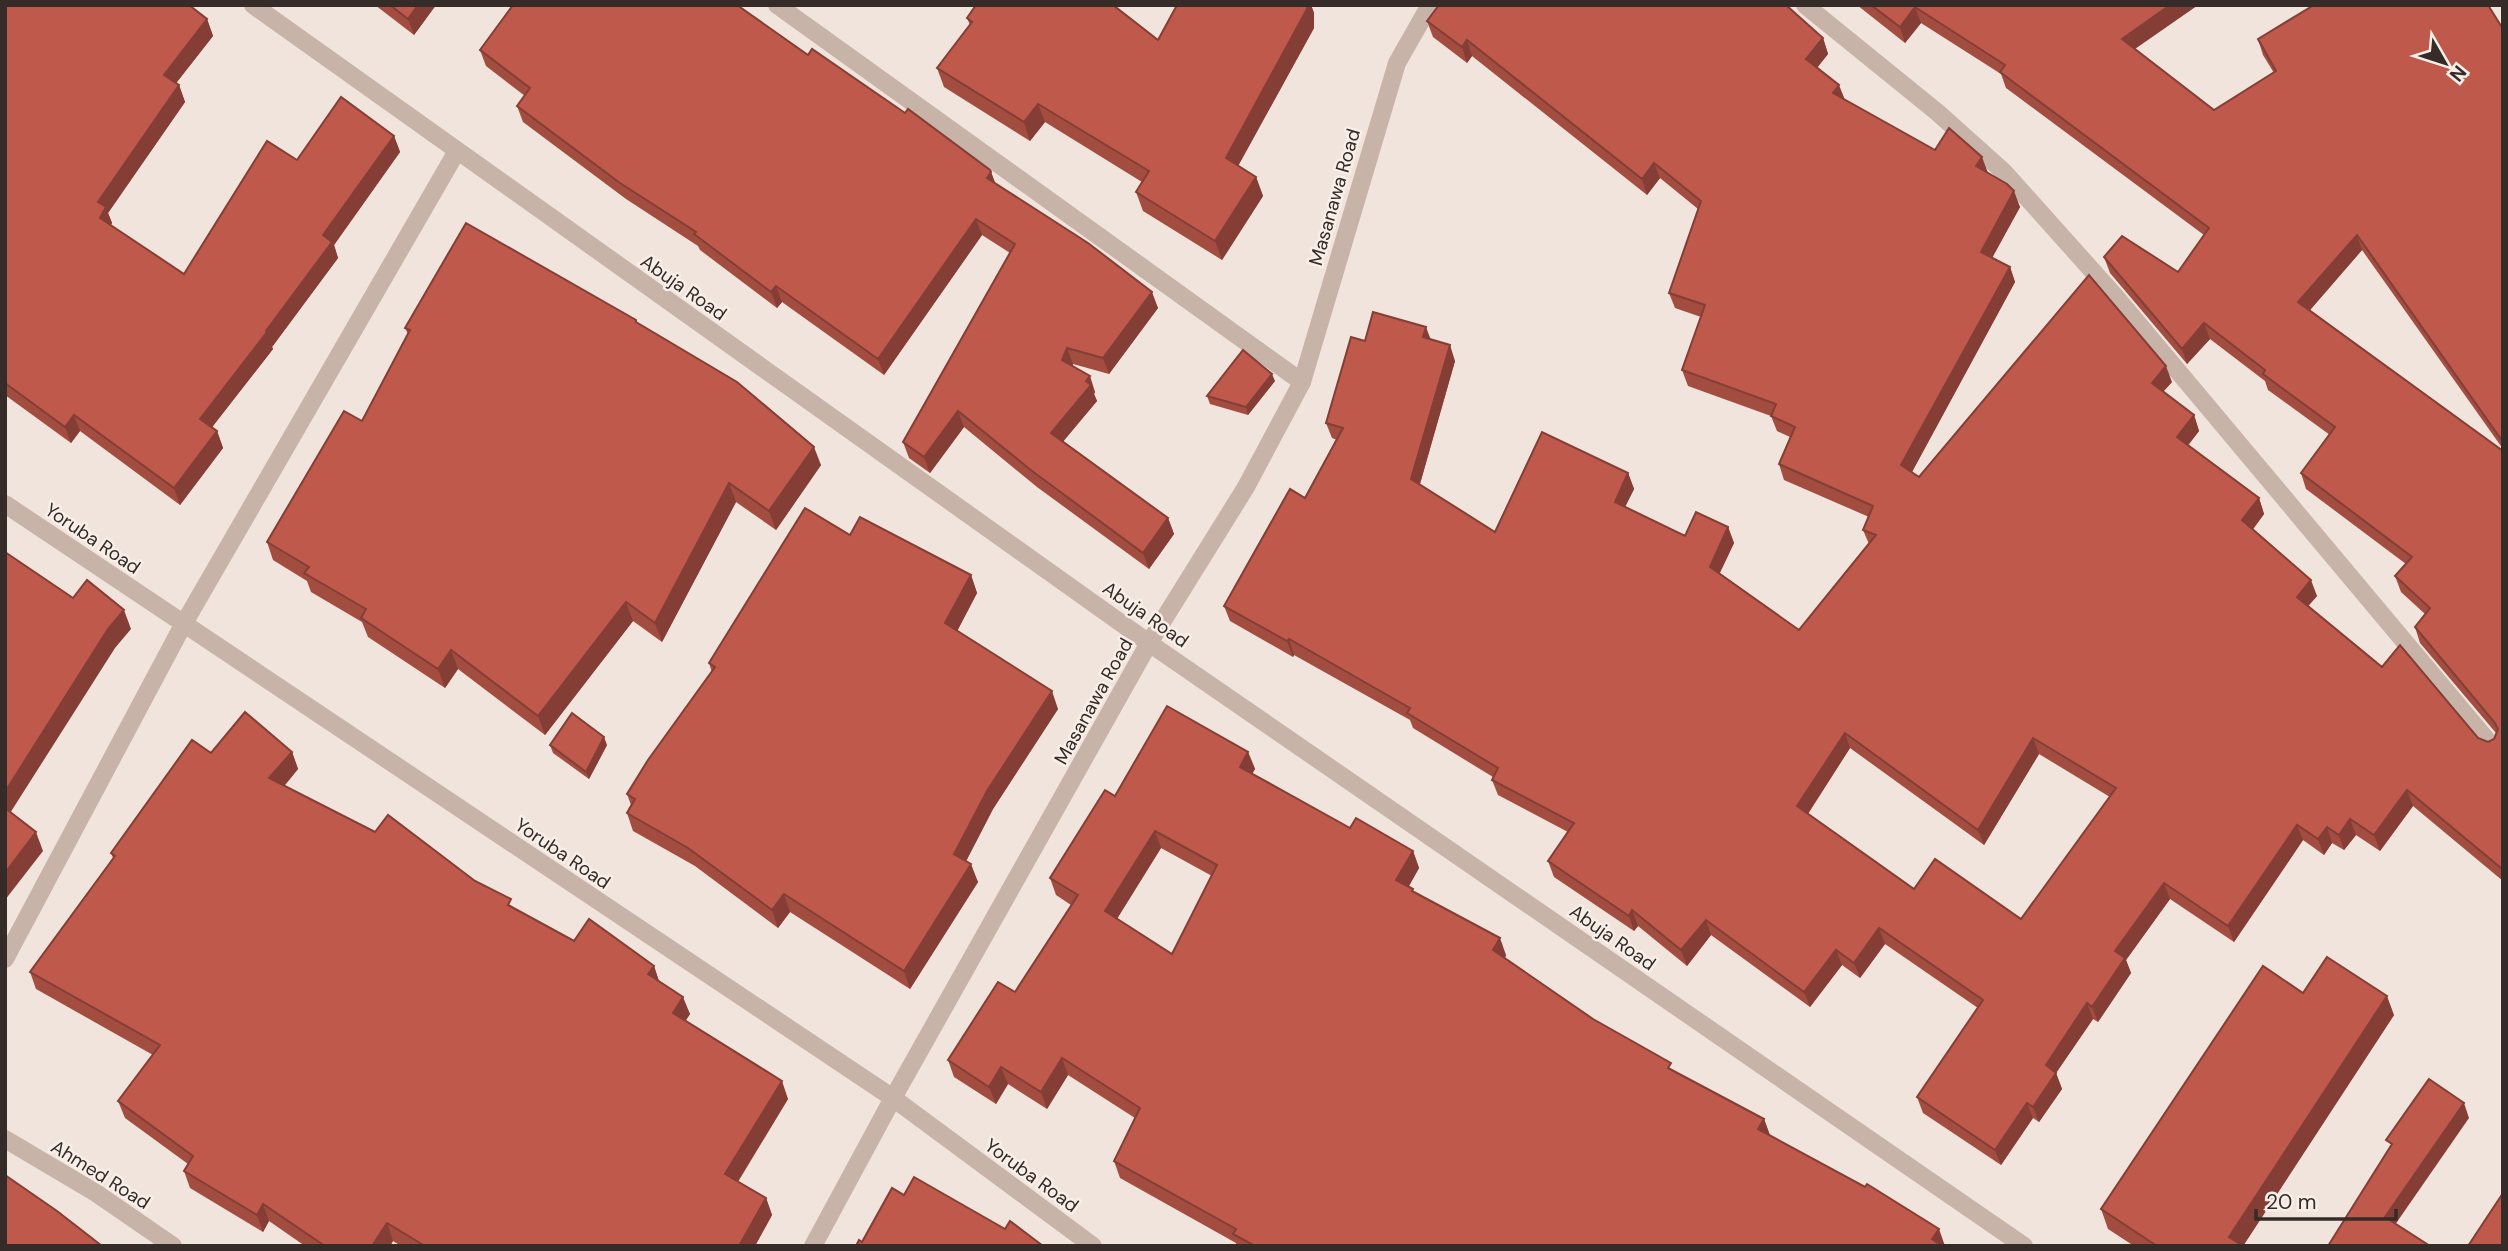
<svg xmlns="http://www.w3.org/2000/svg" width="2508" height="1251" font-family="'DM Sans',sans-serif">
  <rect width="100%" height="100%" fill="#f0e4dc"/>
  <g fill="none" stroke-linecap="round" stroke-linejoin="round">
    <g stroke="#c8b3a9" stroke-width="18">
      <polyline points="253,5 1149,643 2024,1246"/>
      <polyline points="777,5 1302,382"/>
      <polyline points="1805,5 1937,112 2004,172 2115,296 2492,746"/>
      <polyline points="5,504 893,1098 1093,1246"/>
      <polyline points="5,959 183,625 457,151"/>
      <polyline points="5,1139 96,1193 173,1246"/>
      <polyline points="813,1246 893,1098 1149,643 1246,487 1302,382 1397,63 1430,5"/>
    </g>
  </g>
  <g fill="#a34d41" fill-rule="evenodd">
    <polygon points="5,5 207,19 213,36 176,83 179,85 185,102 108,213 112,223 111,225 184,274 297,160 394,136 400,152 334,245 338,258 272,347 273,349 212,427 217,431 223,448 180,505 80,431 71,443 5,395"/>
    <polygon points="375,5 436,5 414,35"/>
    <polygon points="1177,5 1311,5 1314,13 1314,28 1238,166 1256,177 1263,196 1222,260 1143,211 1136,192 1142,182 1045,122 1030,141 944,87 937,68 970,25 967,18 1158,40"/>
    <path d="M1857,5H2198L2135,49L2214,110L2274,73L2263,55L2258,39L2503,29V449L2362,250L2310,310L2503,451V881L2413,806L2380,851L2356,835L2344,850L2332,843L2324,855L2303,840L2234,942L2170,899L2126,960L2131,973L2098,1022L2093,1019L2056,1073L2062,1089L2039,1122L2033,1118L2001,1165L1923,1113L1917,1097L1978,1008L1885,944L1860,978L1842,965L1810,1007L1711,935L1687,966L1638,926L1634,931L1554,877L1548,861L1568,832L1498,795L1492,780L1493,777L1413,728L1410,720L1294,655L1293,657L1230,621L1224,606L1305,498L1337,440L1332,438L1326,423L1365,341L1431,340L1455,361L1420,484L1495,532L1628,473L1634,489L1625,507L1685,536L1728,527L1734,543L1720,573L1799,630L1869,544L1863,530L1869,517L1784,480L1779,464L1790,437L1777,431L1771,416L1688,386L1682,370L1701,317L1675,308L1669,293L1698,209L1660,178L1647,195L1472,56L1467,63L1433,37L1427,21L1823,38L1828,54L1817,68L1845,100L1935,150L1988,173L2020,207L1992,258L2010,267L2015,282L1912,472L1919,477L2172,382L2163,392L2194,415L2199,431L2188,445L2259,498L2264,514L2253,529L2317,596L2308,606L2382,667L2478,738L2488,742L2494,739L2496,733L2420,643L2415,627L2425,614L2401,592L2395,576L2406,564L2306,489L2301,473L2330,435L2268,390L2265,381L2210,339L2187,364L2110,273L2104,257L2178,272L2204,235L2006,88L2001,74L1921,23L1905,43ZM1850,748L1984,845L2039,754L2110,797L2021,919L1914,889L1808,814Z"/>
    <polygon points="480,50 808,55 991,172 995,183 1158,308 1109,374 1073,364 1072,366 1095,392 1094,394 1097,401 1063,441 1168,518 1174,534 1149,569 1037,487 964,427 930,473 909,458 903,442 1010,253 982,235 884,375 782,302 777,308 700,250 698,246 626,199 523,122 517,106 525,96 486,66"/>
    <polygon points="637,323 821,465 776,530 736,502 662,642 633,621 545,735 458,669 445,688 368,637 362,622 311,592 307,581 273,560 267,542 362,421 408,334 405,328"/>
    <polygon points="1275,381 1248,415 1210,404 1207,396"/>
    <polygon points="850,535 971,575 977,593 957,631 1058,709 993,809 966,861 978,882 910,989 790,912 778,928 695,866 633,831 627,813 631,805 627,794 712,672 709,663"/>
    <polygon points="550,745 607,745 589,779 553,753"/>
    <polygon points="292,752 298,769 284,786 475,881 514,908 574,941 654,966 659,982 690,1014 685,1021 788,1099 738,1182 766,1198 772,1215 755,1246 401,1246 393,1241 390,1246 305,1246 269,1221 263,1232 190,1188 184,1171 188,1164 125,1118 118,1101 153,1055 36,989 30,972 113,858 111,853 211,753"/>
    <path d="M1248,752L1255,769L1252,774L1350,828L1413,851L1419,868L1408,887L1414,893L1506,955L1505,958L1593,1019L1674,1071L1764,1119L1770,1135L1945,1246H1237L1236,1243L1120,1178L1114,1161L1135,1118L1068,1075L1047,1109L1008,1084L996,1104L954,1077L948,1060L1015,992L1071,905L1056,895L1050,878L1115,796ZM1161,848L1212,876L1172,954L1117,919Z"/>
    <polygon points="2303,993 2394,1015 2243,1246 2134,1246 2108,1229 2101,1209"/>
  </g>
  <g fill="#853e35">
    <polygon points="418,5 436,5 414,35 408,19"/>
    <polygon points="1307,5 1311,5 1314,13 1314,28 1232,177 1226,158"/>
    <polygon points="2170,5 2198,5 2127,54 2122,39"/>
    <polygon points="1915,7 1921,23 1905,43 1900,27"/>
    <polygon points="207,19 213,36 170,91 164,75"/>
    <polygon points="1823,38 1828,54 1811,75 1806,59"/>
    <polygon points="1467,40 1472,56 1467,63 1462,47"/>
    <polygon points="179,85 185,102 108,213 112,223 106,234 100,218 98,202"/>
    <polygon points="1839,85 1845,100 1833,93"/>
    <polygon points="1038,104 1045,122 1030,141 1024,122"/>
    <polygon points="394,136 400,152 334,245 338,258 272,347 273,349 206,435 200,419 323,235"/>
    <polygon points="1982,157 1988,173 1976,166"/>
    <polygon points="1654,163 1660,178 1647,195 1642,179"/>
    <polygon points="991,172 997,188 987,178"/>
    <polygon points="1256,177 1263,196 1222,260 1215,241"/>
    <polygon points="2014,191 2020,207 1987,267 1981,252"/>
    <polygon points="976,219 982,235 884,375 878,359"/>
    <polygon points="2357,235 2362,250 2304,317 2298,302"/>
    <polygon points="2010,267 2015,282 1907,481 1901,465"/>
    <polygon points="776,286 782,302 777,308 771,292"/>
    <polygon points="1152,292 1158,308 1109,374 1103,358"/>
    <polygon points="2204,323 2210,339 2187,364 2182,349"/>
    <polygon points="1426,327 1432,343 1423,337"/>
    <polygon points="1450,345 1455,361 1417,494 1411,479"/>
    <polygon points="1067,348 1073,364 1068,376 1062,360"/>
    <polygon points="2166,366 2172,382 2157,398 2152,383"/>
    <polygon points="1272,374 1275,381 1248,415 1246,407"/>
    <polygon points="1090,376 1095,392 1094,394 1097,401 1057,449 1051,433"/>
    <polygon points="958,411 964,427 930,473 924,457"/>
    <polygon points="74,415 80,431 71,443 65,427"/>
    <polygon points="2194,415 2199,431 2183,452 2177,437"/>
    <polygon points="217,431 223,448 180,505 174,488"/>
    <polygon points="814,447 821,465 776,530 769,511"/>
    <polygon points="1628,473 1634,489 1620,517 1615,502"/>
    <polygon points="729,483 736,502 662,642 655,623"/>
    <polygon points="2259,498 2264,514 2248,536 2242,520"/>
    <polygon points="1168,518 1174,534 1149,569 1143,553"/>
    <polygon points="1728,527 1734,543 1715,582 1710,567"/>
    <polygon points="971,575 977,593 952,641 945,623"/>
    <polygon points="2311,580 2317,596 2303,612 2297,597"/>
    <polygon points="626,602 633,621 545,735 538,716"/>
    <polygon points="124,610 131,629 115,648 5,821 5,792 108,629"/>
    <polygon points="1289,639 1294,655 1293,657 1287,641"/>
    <polygon points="451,650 458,669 445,688 438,669"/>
    <polygon points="1052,691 1058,709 993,809 961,871 954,854 987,791"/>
    <polygon points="1845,733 1850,748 1803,821 1797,806"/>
    <polygon points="604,737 607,745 589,779 586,772"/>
    <polygon points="2033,738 2039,754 1984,845 1978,830"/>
    <polygon points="292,752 298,769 276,796 269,778"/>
    <polygon points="1248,752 1255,769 1246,784 1240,767"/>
    <polygon points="2407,790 2413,806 2380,851 2374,835"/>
    <polygon points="2350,819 2356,835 2344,850 2339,835"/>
    <polygon points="2297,825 2303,840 2234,942 2228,926"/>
    <polygon points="2327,827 2332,843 2324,855 2318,839"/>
    <polygon points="1155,831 1161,848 1111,928 1105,911"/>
    <polygon points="36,832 43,851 5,900 5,873"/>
    <polygon points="1413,851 1419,868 1403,897 1396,880"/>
    <polygon points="971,864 978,882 910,989 904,971"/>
    <polygon points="2164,883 2170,899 2126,960 2131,973 2098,1022 2092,1007 2115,951"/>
    <polygon points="784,894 790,912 778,928 772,910"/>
    <polygon points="1632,910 1638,926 1634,931 1629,916"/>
    <polygon points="1706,920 1711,935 1687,966 1681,950"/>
    <polygon points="1879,928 1885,944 1860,978 1854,963"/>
    <polygon points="1500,938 1506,955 1500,968 1493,950"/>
    <polygon points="1836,950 1842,965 1810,1007 1804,992"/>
    <polygon points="654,966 660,984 648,974"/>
    <polygon points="2387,996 2394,1015 2243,1246 2229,1237"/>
    <polygon points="683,997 690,1014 679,1031 673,1013"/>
    <polygon points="2087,1003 2093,1019 2056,1073 2062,1089 2039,1122 2033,1107 2046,1065"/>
    <polygon points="1062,1058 1068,1075 1047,1109 1041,1092"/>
    <polygon points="1001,1067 1008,1084 996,1104 989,1087"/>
    <polygon points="782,1081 788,1099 731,1192 725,1174"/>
    <polygon points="2027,1103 2033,1118 2001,1165 1995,1150"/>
    <polygon points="2464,1103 2469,1118 2390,1232 2385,1217"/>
    <polygon points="1764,1119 1770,1136 1758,1129"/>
    <polygon points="766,1198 772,1215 755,1246 739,1246"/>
    <polygon points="263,1204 269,1221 263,1232 257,1215"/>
    <polygon points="387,1223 393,1241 390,1246 372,1246"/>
    <polygon points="1939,1229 1945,1246 1935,1246 1932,1239"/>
  </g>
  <g fill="#be594c" stroke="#853e35" stroke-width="2" fill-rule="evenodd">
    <polygon points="5,5 189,5 207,19 164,75 179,85 98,202 106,207 100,218 184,274 267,141 297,160 341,97 394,136 323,235 332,242 266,331 267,332 200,419 217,431 174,488 74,415 65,427 5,383"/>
    <polygon points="390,5 418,5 408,19"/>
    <polygon points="513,5 737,5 808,55 812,49 905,113 908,109 990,170 991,172 987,178 1088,243 1152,292 1103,358 1067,348 1062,360 1090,376 1086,381 1091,385 1051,433 1168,518 1143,553 1032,471 958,411 924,457 903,442 1015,244 976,219 878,359 776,286 771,292 694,234 696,232 620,183 517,106 530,88 480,50"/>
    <polygon points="976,5 1113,5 1158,40 1177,5 1307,5 1307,9 1226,158 1256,177 1215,241 1136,192 1149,171 1038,104 1024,122 937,68 972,22 967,18"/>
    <path d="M1439,5H1786L1823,38L1806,59L1839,85L1833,93L1935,150L1949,128L1982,157L1976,166L2007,184L2014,191L1981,252L2010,267L1901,465L1919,477L2089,275L2166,366L2152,383L2194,415L2177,437L2259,498L2242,520L2311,580L2297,597L2382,667L2400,645L2478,738L2488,742L2494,739L2498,729L2495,723L2415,627L2430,608L2395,576L2412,557L2301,473L2335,427L2263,374L2265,370L2204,323L2182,349L2104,257L2122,236L2178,272L2209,228L2000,72L2005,65L1915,7L1900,27L1871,5H2170L2122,39L2214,110L2276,71L2258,39L2314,5H2488L2503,29V442L2357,235L2298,302L2503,451V865L2501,868L2407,790L2374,835L2350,819L2339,835L2327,827L2318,839L2297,825L2228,926L2164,883L2115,951L2125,958L2092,1007L2087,1003L2046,1065L2056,1073L2033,1107L2027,1103L1995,1150L1917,1097L1983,1000L1879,928L1854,963L1836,950L1804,992L1706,920L1681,950L1632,910L1629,916L1548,861L1574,823L1492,780L1498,768L1407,713L1410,708L1289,639L1287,641L1224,606L1290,489L1305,498L1343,428L1326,423L1351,337L1365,341L1373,312L1426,327L1423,337L1450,345L1411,479L1495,532L1542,432L1628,473L1615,502L1685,536L1696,512L1728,527L1710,567L1799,630L1876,535L1863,530L1873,506L1779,464L1795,427L1771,416L1776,404L1682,370L1705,305L1669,293L1701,201L1654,163L1642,179L1467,40L1462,47L1427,21ZM1845,733L1978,830L2033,738L2116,788L2021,919L1935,859L1914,889L1797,806Z"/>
    <polygon points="466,223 636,320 636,322 737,382 814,447 769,511 729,483 655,623 626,602 538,716 451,650 438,669 361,618 366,609 304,573 309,567 267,542 344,411 362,421 410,330 405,328"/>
    <polygon points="1243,350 1272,374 1246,407 1207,396"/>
    <polygon points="805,508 850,535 860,517 971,575 945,623 1052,691 987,791 954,854 971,864 904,971 784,894 772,910 688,848 627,813 635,799 627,794 648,760 715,667 709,663"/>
    <polygon points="5,552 73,598 87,580 124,610 108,629 5,792"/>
    <path d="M1167,706L1248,752L1240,767L1350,828L1356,818L1413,851L1396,880L1413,889L1412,891L1500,938L1493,950L1593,1019L1671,1063L1668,1068L1764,1119L1758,1129L1865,1187L1867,1184L1939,1229L1932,1239L1942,1246H1255L1233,1234L1236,1229L1114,1161L1140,1108L1062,1058L1041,1092L1001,1067L989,1087L948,1060L998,982L1015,992L1078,895L1050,878L1105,790L1115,796ZM1155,831L1217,865L1172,954L1105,911Z"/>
    <polygon points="245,712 292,752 269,778 375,832 388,815 475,881 511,899 508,905 574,941 589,919 654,966 648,974 683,997 673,1013 782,1081 725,1174 766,1198 739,1246 425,1246 387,1223 372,1246 325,1246 263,1204 257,1215 184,1171 193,1156 118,1101 160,1045 30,972 115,856 111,853 192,740 211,753"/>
    <polygon points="572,713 604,737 586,772 550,745"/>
    <polygon points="5,808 36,832 5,873"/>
    <polygon points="2327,957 2387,996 2229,1237 2243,1246 2157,1246 2101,1209 2263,966 2303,993"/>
    <polygon points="2429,1079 2464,1103 2385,1217 2430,1246 2328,1246 2392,1144 2386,1140"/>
    <polygon points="5,1175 57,1211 102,1246 5,1246"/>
    <polygon points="914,1177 1005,1229 1010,1221 1043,1246 856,1246 859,1240 862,1242 892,1188 904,1195"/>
    <polygon points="2503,1193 2503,1246 2468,1246"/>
  </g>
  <g text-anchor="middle" stroke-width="5" stroke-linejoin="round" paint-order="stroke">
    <g font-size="19" fill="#352b28" stroke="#f8efe8">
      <text transform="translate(1334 197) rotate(-74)" y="7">Masanawa Road</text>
      <text transform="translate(684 287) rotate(35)" y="7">Abuja Road</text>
      <text transform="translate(93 538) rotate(34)" y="7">Yoruba Road</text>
      <text transform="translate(1146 614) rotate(35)" y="7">Abuja Road</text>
      <text transform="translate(1093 701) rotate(-61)" y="7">Masanawa Road</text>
      <text transform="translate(563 853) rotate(34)" y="7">Yoruba Road</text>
      <text transform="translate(1613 937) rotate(35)" y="7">Abuja Road</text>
      <text transform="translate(101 1174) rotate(32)" y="7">Ahmed Road</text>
      <text transform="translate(1032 1175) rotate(36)" y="7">Yoruba Road</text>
    </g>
  </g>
  <rect width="2508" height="1251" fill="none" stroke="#352b28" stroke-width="14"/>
  <g transform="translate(2445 63) rotate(129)" stroke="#f8efe8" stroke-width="5" paint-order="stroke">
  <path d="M0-5L12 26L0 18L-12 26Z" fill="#352b28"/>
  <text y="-10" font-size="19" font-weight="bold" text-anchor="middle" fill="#352b28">N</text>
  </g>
  <path d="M2256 1209v10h140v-10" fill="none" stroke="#352b28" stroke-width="3.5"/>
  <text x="2266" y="1209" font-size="21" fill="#352b28" stroke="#f8efe8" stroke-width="5" paint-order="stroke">20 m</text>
</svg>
